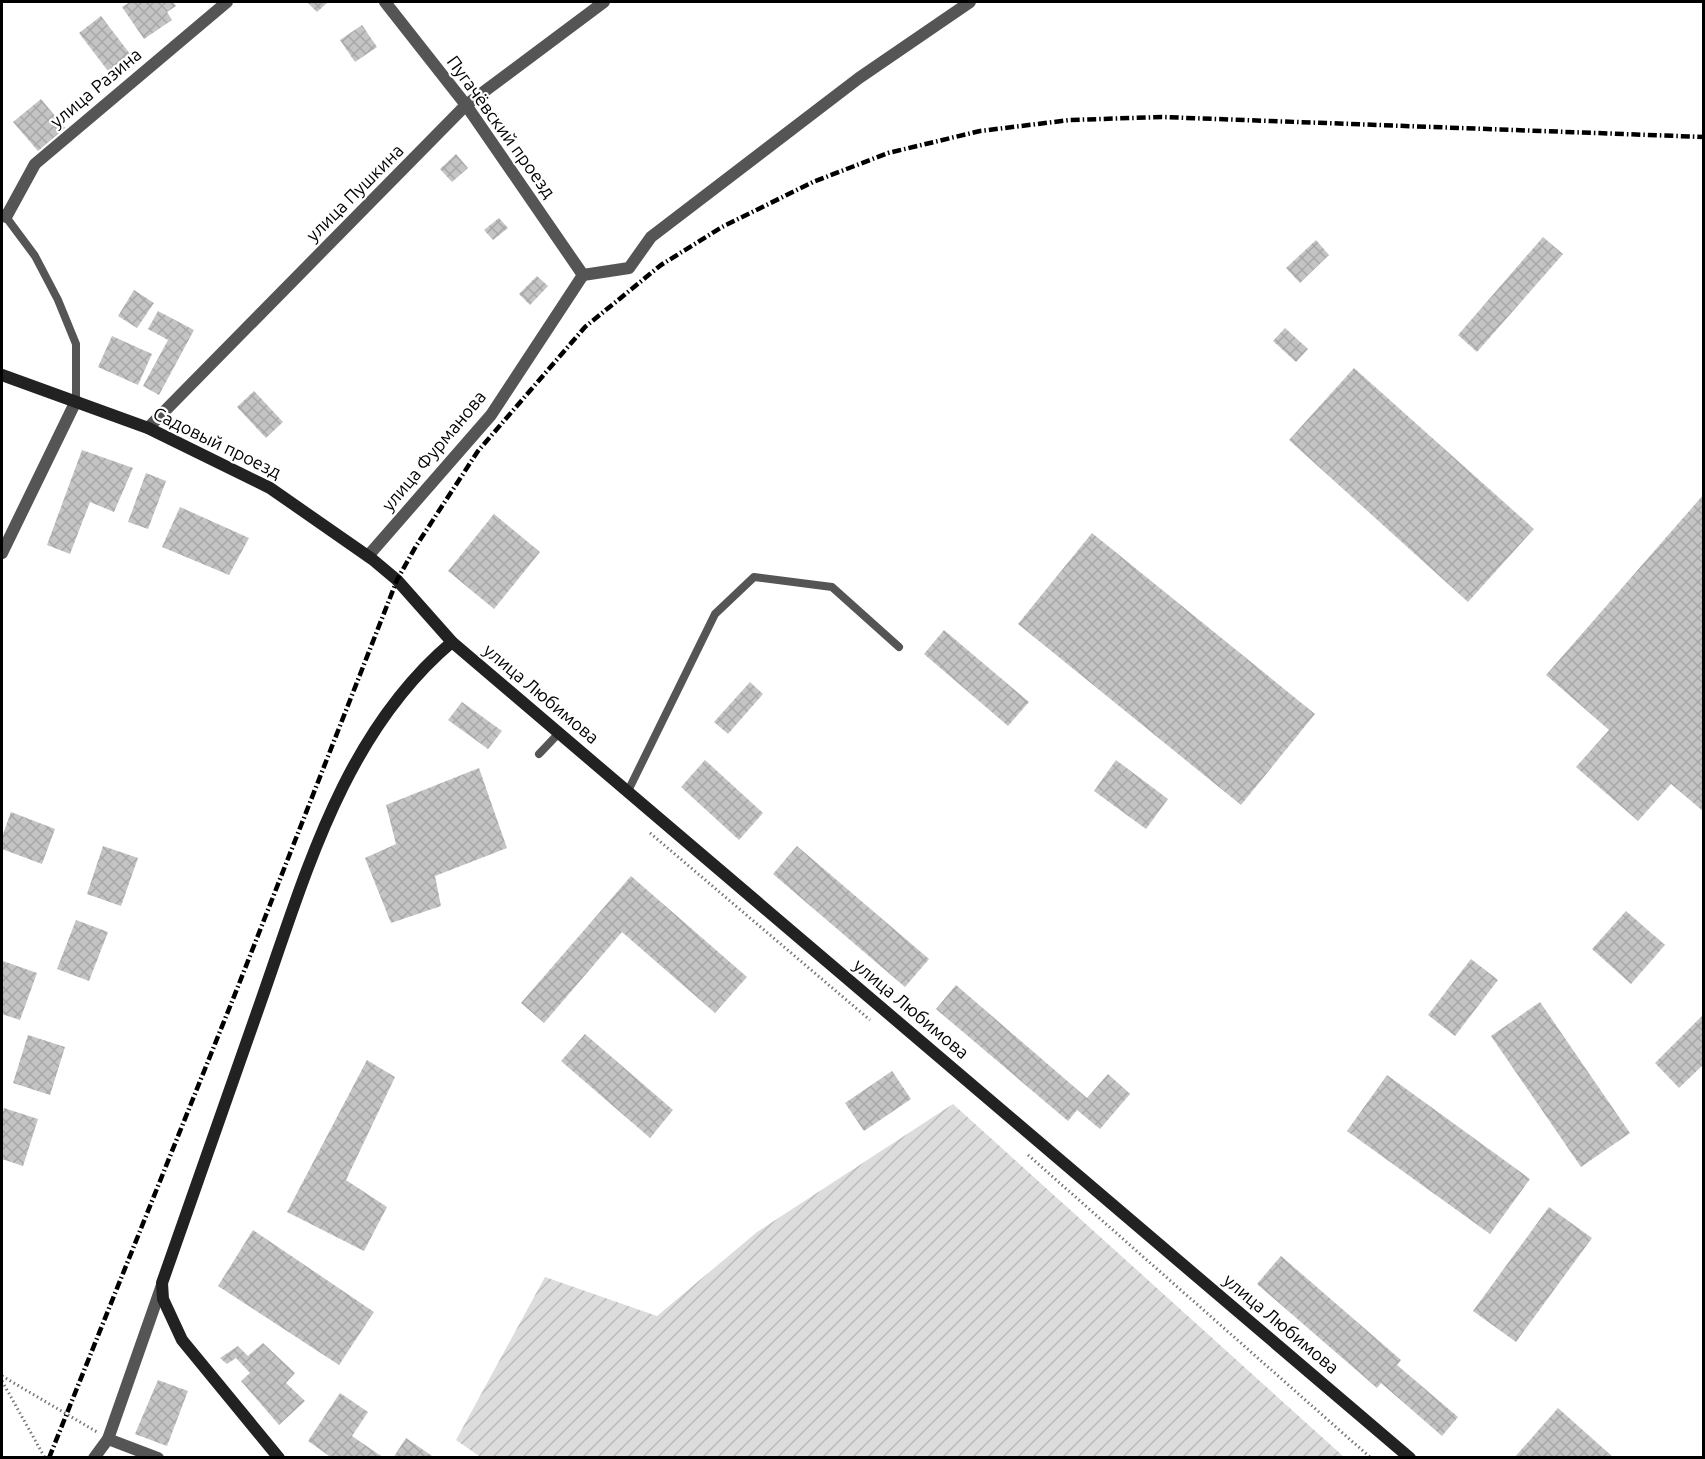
<svg xmlns="http://www.w3.org/2000/svg" width="1705" height="1459" font-family="Ubuntu,sans-serif">
  <defs>
    <pattern id="garden-furrows" width="10" height="10" patternUnits="userSpaceOnUse" patternTransform="scale(1.5)"><rect width="10" height="10" fill="#dcdcdc"/><path d="M-1 1l2-2M0 10L10 0M9 11l2-2" fill="none" stroke="#bbb"/></pattern>
    <pattern id="building-cross-hatch" width="8" height="8" patternUnits="userSpaceOnUse" patternTransform="scale(1.5)"><rect width="8" height="8" fill="#c4c4c4"/><path d="M0 0l8 8M0 8l8-8" fill="none" stroke="#a7a7a7"/></pattern>
  </defs>
  <rect width="100%" height="100%" fill="#fff"/>
  <polygon fill="url(#garden-furrows)" points="953,1104 1344,1457 482,1458 456,1440 545,1277 657,1316 757,1232"/>
  <g fill="url(#building-cross-hatch)">
    <polygon points="130,2 173,2 176,6 167,12 172,20 144,39 122,7"/>
    <polygon points="307,2 328,2 317,12"/>
    <polygon points="101,16 130,54 108,71 79,33"/>
    <polygon points="362,25 377,47 355,62 340,40"/>
    <polygon points="41,99 65,128 38,151 13,122"/>
    <polygon points="456,154 468,168 452,182 440,169"/>
    <polygon points="499,218 508,228 493,240 484,230"/>
    <polygon points="1543,237 1563,254 1477,352 1458,335"/>
    <polygon points="1316,240 1329,255 1300,283 1286,268"/>
    <polygon points="537,276 548,286 530,305 519,294"/>
    <polygon points="134,290 154,303 137,328 118,316"/>
    <polygon points="158,311 194,330 159,395 143,386 168,340 148,329"/>
    <polygon points="1285,328 1308,349 1296,362 1273,341"/>
    <polygon points="112,336 152,354 138,385 98,367"/>
    <polygon points="1354,368 1534,529 1468,602 1289,440"/>
    <polygon points="254,391 283,422 266,438 237,407"/>
    <polygon points="82,450 133,468 114,512 90,502 70,554 47,545"/>
    <polygon points="146,473 166,481 148,529 128,522"/>
    <polygon points="1704,494 1704,812 1671,784 1638,821 1576,767 1609,730 1546,675"/>
    <polygon points="180,507 249,538 229,575 162,547"/>
    <polygon points="494,514 540,552 494,609 448,571"/>
    <polygon points="1092,533 1315,714 1241,805 1018,624"/>
    <polygon points="944,630 1029,702 1008,726 924,654"/>
    <polygon points="750,682 763,694 728,734 714,722"/>
    <polygon points="462,702 502,731 488,749 448,720"/>
    <polygon points="705,760 763,813 739,840 681,787"/>
    <polygon points="1116,760 1168,799 1146,829 1094,791"/>
    <polygon points="479,768 507,848 435,876 441,906 391,923 365,858 396,844 386,805"/>
    <polygon points="11,812 55,829 42,864 2,849 2,837"/>
    <polygon points="103,846 138,858 121,906 87,894"/>
    <polygon points="797,846 929,959 905,987 773,874"/>
    <polygon points="631,876 747,977 715,1013 622,932 544,1023 521,1003"/>
    <polygon points="1626,911 1665,945 1631,984 1592,949"/>
    <polygon points="76,920 108,932 89,981 57,969"/>
    <polygon points="1471,959 1498,980 1455,1036 1428,1015"/>
    <polygon points="3,961 37,973 20,1020 2,1014 2,966"/>
    <polygon points="956,985 1087,1098 1108,1074 1130,1094 1100,1129 1077,1110 1068,1121 936,1009"/>
    <polygon points="1540,1002 1630,1133 1581,1167 1491,1036"/>
    <polygon points="1704,1014 1704,1064 1679,1088 1655,1063"/>
    <polygon points="585,1034 673,1110 650,1138 561,1061"/>
    <polygon points="28,1035 65,1047 50,1095 13,1083"/>
    <polygon points="367,1060 395,1077 346,1180 387,1207 364,1251 287,1212"/>
    <polygon points="892,1071 911,1099 864,1131 845,1103"/>
    <polygon points="1387,1075 1530,1179 1490,1234 1347,1131"/>
    <polygon points="4,1108 38,1119 23,1166 2,1159 2,1116"/>
    <polygon points="1549,1207 1592,1238 1516,1342 1473,1311"/>
    <polygon points="253,1230 374,1312 339,1365 218,1286"/>
    <polygon points="1281,1256 1401,1360 1397,1365 1458,1417 1442,1436 1381,1383 1377,1388 1257,1284"/>
    <polygon points="263,1343 295,1373 286,1383 305,1401 279,1425 241,1381 250,1373 236,1358 227,1364 220,1358 238,1346 248,1356"/>
    <polygon points="158,1380 188,1391 167,1446 135,1434"/>
    <polygon points="340,1393 368,1412 352,1436 384,1458 332,1458 308,1441"/>
    <polygon points="1558,1408 1614,1458 1514,1458"/>
    <polygon points="406,1438 435,1458 393,1458"/>
  </g>
  <g fill="none" stroke-linecap="round" stroke-linejoin="round">
    <g stroke="#777" stroke-width="3" stroke-dasharray="1.5 3" stroke-linecap="butt">
      <polyline points="650,833 870,1020"/>
      <polyline points="1028,1155 1371,1458"/>
      <polyline points="2,1376 97,1432"/>
      <polyline points="2,1381 45,1458"/>
    </g>
    <g stroke="#555" stroke-width="8">
      <polyline points="6,217 35,256 58,300 76,344 76,401"/>
      <polyline points="539,754 559,733"/>
      <polyline points="628,791 715,614 754,577 832,587 899,647"/>
    </g>
    <g stroke="#555" stroke-width="12">
      <polyline points="385,2 466,105 583,275"/>
      <polyline points="2,215 6,217 35,164 227,2"/>
      <polyline points="583,275 629,268 651,237 859,78 970,2"/>
      <polyline points="148,428 466,105 604,2"/>
      <polyline points="2,553 76,401"/>
      <polyline points="368,556 491,415 583,275"/>
      <polyline points="108,1439 158,1458"/>
      <polyline points="94,1458 108,1439 162,1285"/>
    </g>
    <g stroke="#222" stroke-width="12">
      <polyline points="2,375 148,428 270,488 372,559 397,580 452,642 1410,1458"/>
      <path d="M279,1458L182,1340L163,1299L162,1283C195,1189 228,1095 261,1001C306,873 344,733 452,642"/>
    </g>
    <polyline stroke="#000" stroke-width="4.5" stroke-dasharray="9 3 1.5 3" stroke-linecap="butt" points="49,1458 237,989 397,580 416,546 478,451 585,327 661,265 722,227 813,182 888,153 980,131 1070,120 1162,117 1704,137"/>
  </g>
  <g text-anchor="middle" stroke-width="4.5" stroke-linejoin="round" paint-order="stroke">
    <g font-size="18" fill="#000" stroke="#fff">
      <text transform="translate(96 88) rotate(-40)" y="6">улица Разина</text>
      <text transform="translate(501 127) rotate(54)" y="6">Пугачёвский проезд</text>
      <text transform="translate(355 193) rotate(-45)" y="6">улица Пушкина</text>
      <text transform="translate(217 443) rotate(26)" y="6">Садовый проезд</text>
      <text transform="translate(434 451) rotate(-50)" y="6">улица Фурманова</text>
      <text transform="translate(541 694) rotate(40)" y="6">улица Любимова</text>
      <text transform="translate(911 1009) rotate(40)" y="6">улица Любимова</text>
      <text transform="translate(1281 1324) rotate(40)" y="6">улица Любимова</text>
    </g>
  </g>
  <rect width="1705" height="1459" fill="none" stroke="#000000" stroke-width="6"/>
</svg>
